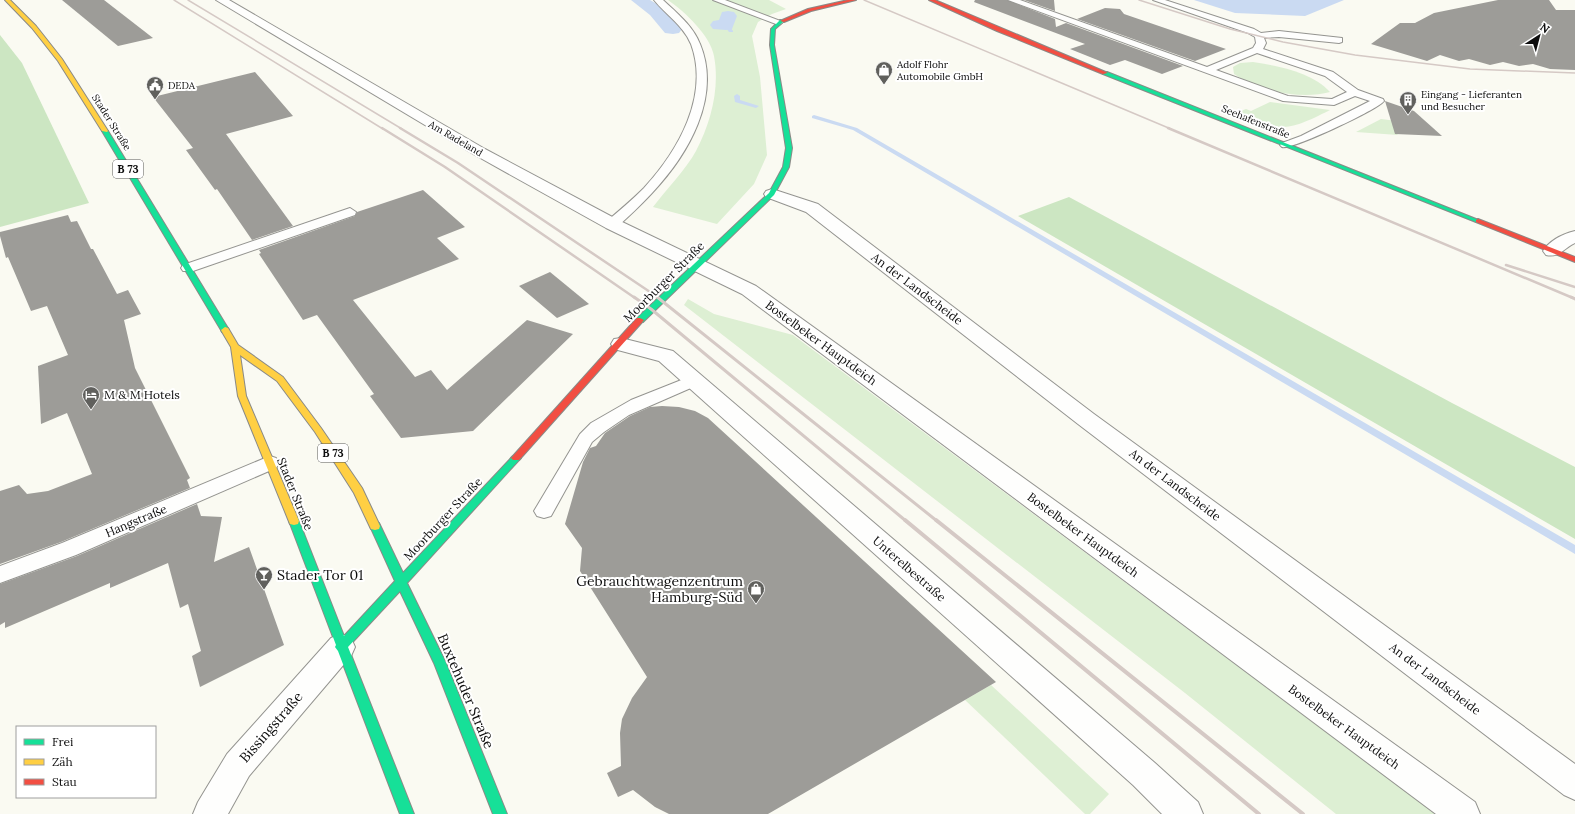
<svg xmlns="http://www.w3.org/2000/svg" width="1575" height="814" font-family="Lora,serif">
  <rect width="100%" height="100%" fill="#fafaf2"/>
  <g fill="#ddefd3">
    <path d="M668,0H769L786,9L772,14L758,22L752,36L760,77L767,155L754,184L717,224L653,207C666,190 686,169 696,151C711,122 720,88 714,56C710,35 685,12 668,0Z"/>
    <path d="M1253,62C1279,66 1312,72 1330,92C1301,100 1259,91 1234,74L1233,67L1240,63Z"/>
    <path d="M1270,102L1330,110C1285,133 1280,131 1233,114L1246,109L1251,111Z"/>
    <polygon points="1381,119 1397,121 1395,132 1398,135 1356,132"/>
    <polygon points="688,299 714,314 793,335 1436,814 1336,814 1185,693 684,305"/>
    <polygon points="991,685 1109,794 1090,814 1085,814 965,700"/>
  </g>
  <g fill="#cce6c2">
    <polygon points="0,35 22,63 89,203 0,227"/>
    <polygon points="1069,197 1452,403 1575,467 1575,539 1018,216"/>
  </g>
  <polygon fill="#cadaf2" points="1194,0 1344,0 1305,16 1235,13"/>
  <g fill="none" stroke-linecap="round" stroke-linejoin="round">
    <g fill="#cadaf2" fill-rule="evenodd">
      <polygon points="724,24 728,24 733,31 733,32 729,32 724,25"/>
      <polygon points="737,94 740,96 740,100 759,106 756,108 735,102 734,96"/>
      <polygon points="814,115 857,128 1575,545 1575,554 853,130 812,118 812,116"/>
    </g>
    <g fill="#cadaf2" fill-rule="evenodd">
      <polygon points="631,0 650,0 662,7 682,29 679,33 673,34 665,33 650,15"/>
      <polygon points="728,11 734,12 737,16 732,29 726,30 713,29 710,25 713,21 719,20 722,12"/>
    </g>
  </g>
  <g fill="#9d9c98">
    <polygon points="62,0 104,0 153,38 118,46"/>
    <polygon points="975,0 1007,0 1055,19 1056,27 1066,23 1183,66 1162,74 1125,60 1110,65 1070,49 1085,44 974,2"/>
    <polygon points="1024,0 1054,0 1055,11"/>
    <polygon points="1498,0 1549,0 1556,10 1575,10 1575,70 1550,69 1533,64 1519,66 1503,62 1490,65 1469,59 1459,61 1440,55 1427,61 1371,44 1400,23 1415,23 1434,13"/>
    <polygon points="1105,8 1120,9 1124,14 1226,49 1195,61 1077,19"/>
    <polygon points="255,72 293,116 226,134 293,226 252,240 217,189 215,190 186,150 193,148 153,97"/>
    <polygon points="1385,101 1414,111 1442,136 1395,134"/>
    <polygon points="423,190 465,227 437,238 459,259 353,300 415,377 431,370 447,390 527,320 573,334 473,431 401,438 370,396 374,394 317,315 303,320 259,254 261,253 259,250 355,216 357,212"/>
    <polygon points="68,215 71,222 77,221 91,249 93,249 117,294 128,290 141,314 124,320 135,368 190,478 187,480 190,488 61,542 0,564 0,491 19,485 27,494 48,491 92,474 67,413 41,424 38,366 68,355 47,306 31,311 8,257 6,258 0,236 0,232"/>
    <polygon points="550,272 589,304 557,318 519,286"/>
    <polygon points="662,406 679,407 695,411 708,418 996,682 768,814 669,814 655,807 633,790 618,797 607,773 621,766 620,733 622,719 632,698 647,677 580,571 582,548 565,524 583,462 590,448 596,446 605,433 630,416 650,407"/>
    <polygon points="197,504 201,516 222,517 214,562 249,547 284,645 200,687 192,656 201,651 188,604 180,608 168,563 110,588 110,583 5,628 5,622 0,625 0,584 77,556"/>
  </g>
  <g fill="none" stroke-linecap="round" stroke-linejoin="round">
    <g stroke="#949490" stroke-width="2">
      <g id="lane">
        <path d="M654,0H663C677,13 693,26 700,44C722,97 688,155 652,193C641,205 629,216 617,227H607L605,224L607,221C620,210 632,200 644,188C678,151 710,96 691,44C683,25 666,15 654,0Z"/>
        <polygon points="713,0 725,0 783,22 779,25 776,24"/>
        <path d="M1008,0H1020L1207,67L1253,48L1256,43L1255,37L1248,33L1153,0H1165L1254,29L1261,33L1279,31L1342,38V42L1339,43L1279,37L1264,38L1266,43L1263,49L1333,72L1358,90L1383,99L1384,101C1377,110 1292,150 1282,147L1280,145L1282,143L1301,136L1370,101L1355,96L1334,105L1283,101ZM1257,53L1325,76L1347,92L1332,99L1288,96L1216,70Z"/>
        <polygon points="350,208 356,212 355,215 193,271 183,271 181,268 183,265"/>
        <polygon points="694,375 700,376 702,380 700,384 629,415 604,432 592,442 551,516 544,518 537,516 534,511 537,506 580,434 591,423 631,400"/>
        <polygon points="270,456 276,458 279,463 276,468 76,555 0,583 0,566 62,543"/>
      </g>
    </g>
    <g stroke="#949490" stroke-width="2">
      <g id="street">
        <polygon points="216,0 229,0 485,149 618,220 756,286 1475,802 1480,814 1436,814 742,294 606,228 475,155"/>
        <polygon points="772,189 818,204 1094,414 1575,764 1575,800 1564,795 1078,424 806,212 766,197 764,194 766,191"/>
        <path d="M1575,231V243C1564,248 1559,258 1546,255L1543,251C1550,240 1563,234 1575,231Z"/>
        <polygon points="621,338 673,351 1155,763 1198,802 1203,814 1162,814 1133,785 659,361 614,349 611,344 614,339"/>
        <polygon points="341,634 351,638 355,647 351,656 249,776 228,814 193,814 198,802 227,754 331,638"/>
      </g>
    </g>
    <g stroke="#8a8a87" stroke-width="2">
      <g id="fast">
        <polygon points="780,20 784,21 775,29 774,45 792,148 789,167 774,195 643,322 637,322 636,320 637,318 769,193 783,167 786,148 770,45 771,29"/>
        <polygon points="1103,72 1107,72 1481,221 1480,222 1476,222 1103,74"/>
        <polygon points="105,129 108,131 229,330 228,332 222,332 221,330 102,131"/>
        <polygon points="516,455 519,456 521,458 519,460 407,583 446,663 507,814 493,814 434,663 400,591 348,647 414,814 400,814 338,651 335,647 336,645 289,521 290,518 294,517 298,518 299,521 344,636 395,581 370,526 371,523 375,522 379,523 403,573 513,456"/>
      </g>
    </g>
    <g stroke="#8a8a87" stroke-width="2">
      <g id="slow">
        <polygon points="5,0 10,0 36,26 62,59 108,131 107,132 102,131 58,61 32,28"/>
        <polygon points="225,327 228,328 238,345 283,377 321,428 362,488 380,526 379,529 375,530 371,529 354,493 315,432 277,381 240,355 246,396 299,521 298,524 294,525 290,524 238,396 231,347 221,330"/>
      </g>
    </g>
    <g stroke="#8a8a87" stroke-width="2">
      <g id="jam">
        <polygon points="848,0 856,0 811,11 784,22 780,21 808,9"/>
        <polygon points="929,0 935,0 1108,73 1103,74 997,31"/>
        <polygon points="1478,219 1575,257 1575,262 1476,222 1476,220"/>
        <polygon points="637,318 640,318 644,320 519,460 513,460 511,458 513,456"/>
      </g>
    </g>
    <use href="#lane" fill="#fefefd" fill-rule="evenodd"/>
    <use href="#street" fill="#fefefd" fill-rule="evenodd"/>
    <use href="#fast" fill="#16e098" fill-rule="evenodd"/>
    <use href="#slow" fill="#ffcf43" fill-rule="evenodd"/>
    <use href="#jam" fill="#f24e42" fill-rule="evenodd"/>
    <g stroke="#d5c9c5" stroke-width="1.5">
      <polyline points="174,0 383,129"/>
      <polyline points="188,0 402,129"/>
      <polyline points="864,0 1171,129"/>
      <polyline points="1139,0 1230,29 1283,42 1355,55 1470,69 1575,73"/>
    </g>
    <g stroke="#d5c9c5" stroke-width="2.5">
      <polyline points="382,128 445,167 635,298"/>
      <polyline points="400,128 458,163 659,298"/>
      <polyline points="1168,128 1573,298"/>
      <polyline points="1506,265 1575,287"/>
    </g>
    <g stroke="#d5c9c5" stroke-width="3">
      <polyline points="634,297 651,309 906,521"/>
      <polyline points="657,297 937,521"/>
      <polyline points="1571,297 1575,299"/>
    </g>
    <g stroke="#d5c9c5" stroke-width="4">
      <polyline points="905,520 1259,814"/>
      <polyline points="936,520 1303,814"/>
    </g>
  </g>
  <defs>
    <g id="shop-pin" transform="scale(0.9)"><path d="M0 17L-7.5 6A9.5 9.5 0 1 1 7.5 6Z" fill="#60605d" stroke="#fff"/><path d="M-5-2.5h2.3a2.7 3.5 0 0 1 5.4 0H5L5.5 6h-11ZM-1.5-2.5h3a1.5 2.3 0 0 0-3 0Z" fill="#fff"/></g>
    <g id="civic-pin" transform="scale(0.9)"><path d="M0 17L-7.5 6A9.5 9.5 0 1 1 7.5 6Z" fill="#60605d" stroke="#fff"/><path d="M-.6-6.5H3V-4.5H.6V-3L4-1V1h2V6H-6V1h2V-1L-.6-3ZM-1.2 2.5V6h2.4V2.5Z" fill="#fff"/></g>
    <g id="building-pin" transform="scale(0.9)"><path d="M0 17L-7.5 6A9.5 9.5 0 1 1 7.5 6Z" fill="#60605d" stroke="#fff"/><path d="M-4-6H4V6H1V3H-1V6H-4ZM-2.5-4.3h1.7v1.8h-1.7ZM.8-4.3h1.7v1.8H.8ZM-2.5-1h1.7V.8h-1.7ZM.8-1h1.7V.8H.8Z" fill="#fff"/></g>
    <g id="hotel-pin" transform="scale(0.9)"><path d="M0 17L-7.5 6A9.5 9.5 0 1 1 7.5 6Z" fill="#60605d" stroke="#fff"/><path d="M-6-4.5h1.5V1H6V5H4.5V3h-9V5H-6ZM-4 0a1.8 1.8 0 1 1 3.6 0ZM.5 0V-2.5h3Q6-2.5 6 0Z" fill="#fff"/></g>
    <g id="bar-pin" transform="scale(0.9)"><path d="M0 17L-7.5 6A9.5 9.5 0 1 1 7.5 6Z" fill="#60605d" stroke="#fff"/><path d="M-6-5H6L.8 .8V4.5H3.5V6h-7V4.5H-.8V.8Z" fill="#fff"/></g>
  </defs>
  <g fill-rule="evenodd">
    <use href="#shop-pin" x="884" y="70"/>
    <use href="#civic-pin" x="155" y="85"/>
    <use href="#building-pin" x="1408" y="100"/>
    <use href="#hotel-pin" x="91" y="395"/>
    <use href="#bar-pin" x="264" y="575"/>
    <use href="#shop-pin" x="756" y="589"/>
  </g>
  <g text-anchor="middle" stroke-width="4" stroke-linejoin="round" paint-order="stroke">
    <g font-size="10" fill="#0d0d0d" stroke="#fff" text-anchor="start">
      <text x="897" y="68">Adolf Flohr<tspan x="897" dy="12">Automobile GmbH</tspan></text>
      <text x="168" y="89">DEDA</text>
      <text x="1421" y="98">Eingang - Lieferanten<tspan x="1421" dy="12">und Besucher</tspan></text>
    </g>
    <g font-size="10" fill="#0d0d0d" stroke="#fff">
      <text transform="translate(1256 121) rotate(22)" y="4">Seehafenstraße</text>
      <text transform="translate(112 122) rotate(58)" y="4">Stader Straße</text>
      <text transform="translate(456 138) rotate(30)" y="4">Am Radeland</text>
    </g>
    <g fill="#fff" stroke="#565656" stroke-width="1">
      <rect x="113" y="160" width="30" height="18" rx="3"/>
      <rect x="318" y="444" width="30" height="18" rx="3"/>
    </g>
    <g font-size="11" font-weight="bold" fill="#0d0d0d">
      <text x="128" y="173">B 73</text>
      <text x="333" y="457">B 73</text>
    </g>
    <g font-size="12" fill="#0d0d0d" stroke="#fff">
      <text transform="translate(664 282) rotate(-45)" y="4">Moorburger Straße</text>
      <text transform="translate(917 289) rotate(37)" y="4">An der Landscheide</text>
      <text transform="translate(821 343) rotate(36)" y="4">Bostelbeker Hauptdeich</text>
      <text transform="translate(1175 485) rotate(37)" y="4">An der Landscheide</text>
      <text transform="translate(295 494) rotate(68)" y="4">Stader Straße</text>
      <text transform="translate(443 519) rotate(-47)" y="4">Moorburger Straße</text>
      <text transform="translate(136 521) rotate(-23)" y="4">Hangstraße</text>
      <text transform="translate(1083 535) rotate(36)" y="4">Bostelbeker Hauptdeich</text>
      <text transform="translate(909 569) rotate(41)" y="4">Unterelbestraße</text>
      <text transform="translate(1435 679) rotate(37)" y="4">An der Landscheide</text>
      <text transform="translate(1344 727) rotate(36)" y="4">Bostelbeker Hauptdeich</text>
    </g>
    <g font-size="12" fill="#0d0d0d" stroke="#fff" text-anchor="start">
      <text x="104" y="399">M &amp; M Hotels</text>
    </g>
    <g font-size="14" fill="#0d0d0d" stroke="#fff" text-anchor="start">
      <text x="277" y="580">Stader Tor 01</text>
      <text x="743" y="586" text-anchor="end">Gebrauchtwagenzentrum<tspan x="743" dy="16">Hamburg-Süd</tspan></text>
    </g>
    <g font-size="14" fill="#0d0d0d" stroke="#fff">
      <text transform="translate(466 691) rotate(67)" y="5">Buxtehuder Straße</text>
      <text transform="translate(271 727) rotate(-49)" y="5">Bissingstraße</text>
    </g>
  </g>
  <rect x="16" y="726" width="140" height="72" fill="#ffffff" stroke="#9e9e9e"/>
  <rect x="24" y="739" width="20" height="6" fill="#16e098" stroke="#9e9e9e"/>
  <text x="52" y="746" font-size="12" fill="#0d0d0d">Frei</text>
  <rect x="24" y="759" width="20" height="6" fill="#ffcf43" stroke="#9e9e9e"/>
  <text x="52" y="766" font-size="12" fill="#0d0d0d">Zäh</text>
  <rect x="24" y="779" width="20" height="6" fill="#f24e42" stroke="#9e9e9e"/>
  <text x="52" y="786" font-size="12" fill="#0d0d0d">Stau</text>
  <g transform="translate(1539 36) rotate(36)" stroke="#ffffff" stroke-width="3" paint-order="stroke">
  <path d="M0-3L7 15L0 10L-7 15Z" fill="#0d0d0d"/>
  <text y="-6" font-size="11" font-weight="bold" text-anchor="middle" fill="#0d0d0d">N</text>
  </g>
</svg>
